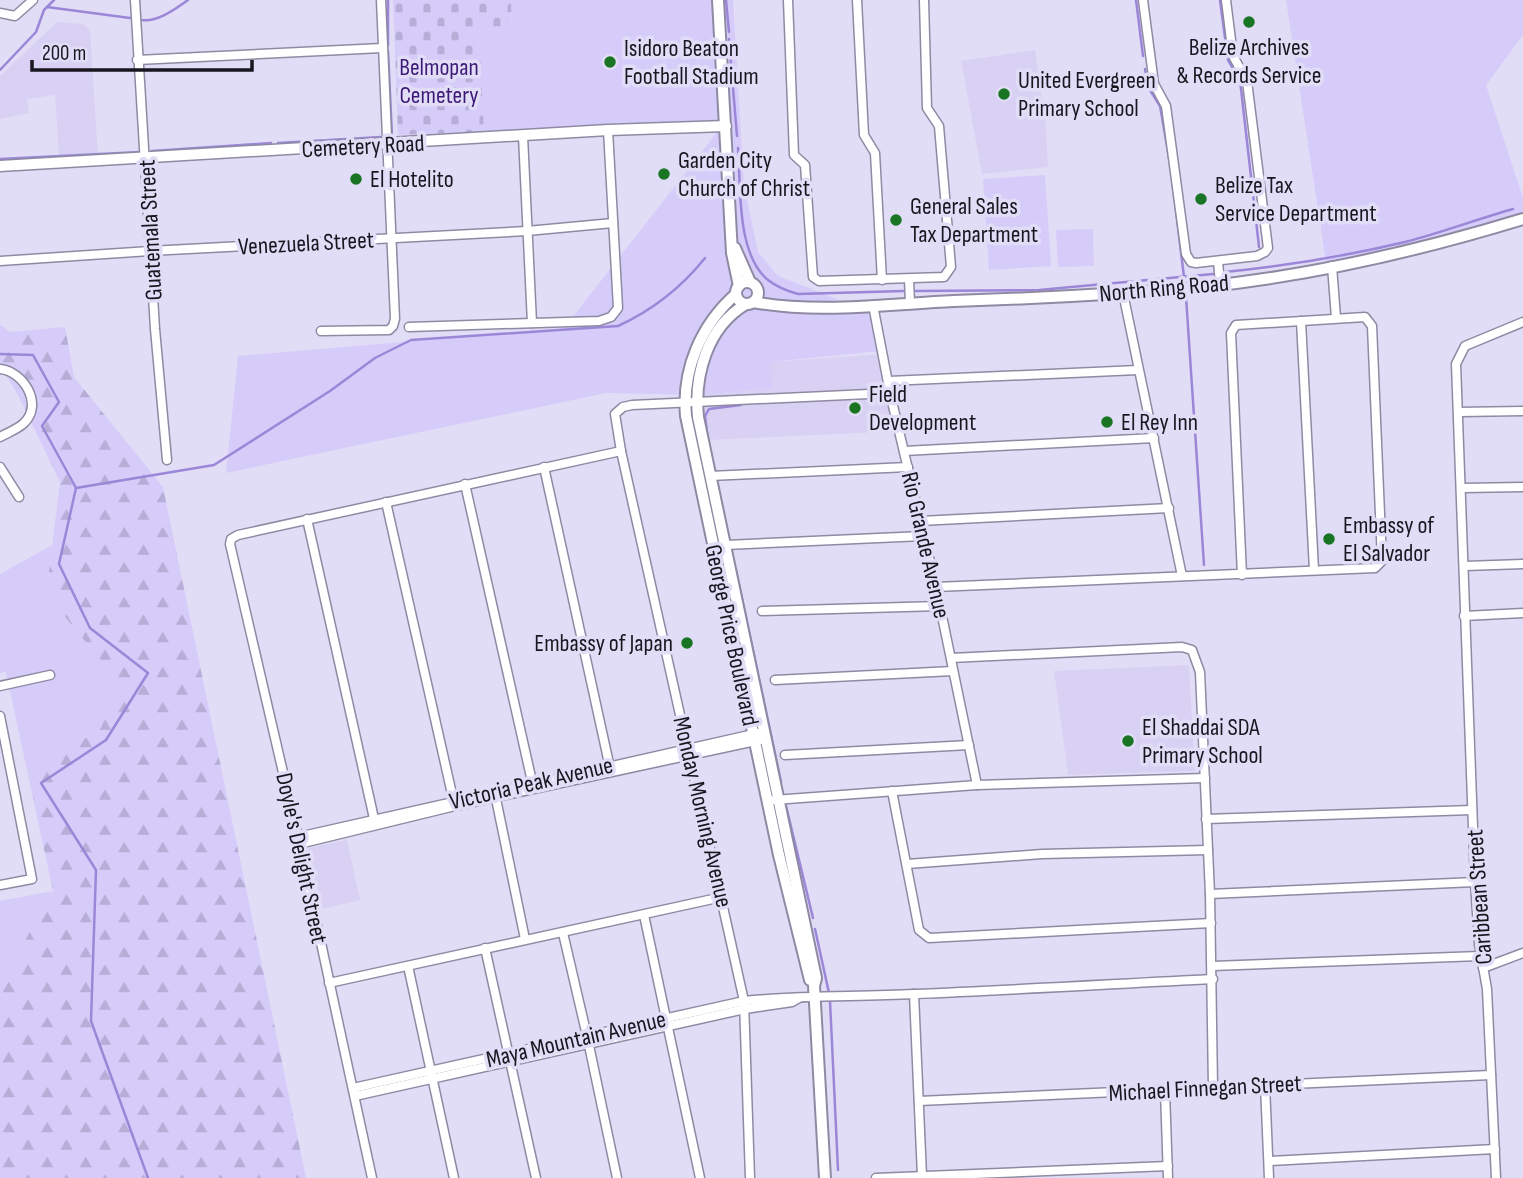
<svg xmlns="http://www.w3.org/2000/svg" width="1523" height="1178" font-family="'Sofia Sans Condensed',sans-serif">
  <defs>
    <pattern id="forest-firs" width="22" height="20" patternUnits="userSpaceOnUse" patternTransform="scale(1.75)"><rect width="22" height="20" fill="#d5ccfa"/><path d="M5 1l3.5 6h-7zM16 11l3.5 6h-7z" fill="#b6aed6"/></pattern>
    <pattern id="cemetery-stones" width="16" height="16" patternUnits="userSpaceOnUse" patternTransform="scale(1.75)"><rect width="16" height="16" fill="#d5ccfa"/><path d="M2 7V4a2 2 0 0 1 4 0v3zM10 15v-3a2 2 0 0 1 4 0v3z" fill="#b6aed6"/></pattern>
  </defs>
  <rect width="100%" height="100%" fill="#e2ddf7"/>
  <g fill="#d8d1f3">
    <polygon points="57,22 83,24 90,30 98,156 59,158 55,95 27,99 29,113 0,119 0,76"/>
    <polygon points="1035,50 1046,127 1048,167 982,174 961,61"/>
    <polygon points="884,354 900,431 708,440 702,395 771,388 771,362"/>
    <polygon points="1189,665 1195,771 1068,775 1054,671"/>
    <polygon points="347,840 360,900 322,909 308,848"/>
  </g>
  <g fill="#d5ccfa">
    <polygon points="511,0 733,0 744,185 758,252 778,276 870,312 880,351 771,362 772,388 702,395 606,393 226,473 238,356 564,328 718,131 388,144 387,137 392,136 483,132 479,31 512,29"/>
    <polygon points="1286,0 1523,0 1523,35 1486,85 1523,198 1523,219 1332,266 1326,262"/>
    <polygon points="1045,175 1051,266 989,270 983,179"/>
    <polygon points="1093,229 1094,266 1058,267 1056,230"/>
    <polygon points="52,545 46,594 118,681 101,728 28,775 6,672 0,673 0,574"/>
    <polygon points="53,891 23,944 0,977 0,901"/>
  </g>
  <polygon fill="url(#forest-firs)" points="0,325 10,332 65,327 74,377 163,487 306,1178 0,1178 0,977 23,944 53,891 28,775 101,728 118,681 46,594 60,482 18,395 0,366"/>
  <polygon fill="url(#cemetery-stones)" points="393,0 511,0 512,29 479,31 484,132 398,135"/>
  <g fill="none" stroke-linecap="round" stroke-linejoin="round">
    <g stroke="#9b87d7" stroke-width="2.5">
      <polyline points="388,0 388,45"/>
      <polyline points="726,0 729,32"/>
      <polyline points="1136,0 1143,56"/>
      <polyline points="1220,0 1228,60 1240,80 1259,247"/>
      <polyline points="47,7 130,18"/>
      <path d="M142,20C158,22 175,9 188,0"/>
      <polyline points="729,39 737,136"/>
      <polyline points="388,51 392,136"/>
      <polyline points="1145,69 1148,87 1160,106 1170,163"/>
      <polyline points="0,70 36,32 44,10 54,0"/>
      <polyline points="278,143 381,137"/>
      <path d="M738,148C741,186 736,254 768,280C777,287 787,291 798,294L904,291"/>
      <polyline points="152,151 271,143"/>
      <polyline points="0,159 140,152"/>
      <polyline points="1171,169 1184,277"/>
      <path d="M1225,272C1286,266 1346,256 1405,242C1441,233 1477,219 1513,209"/>
      <polyline points="916,291 1039,290 1213,274"/>
      <polyline points="1186,297 1204,565"/>
      <polyline points="0,354 33,355 59,402 42,426 76,488 59,564 90,628 148,673 106,740 41,783 96,870 91,1021 148,1178"/>
      <polyline points="707,433 705,416 709,409 741,405"/>
      <path d="M76,488L214,465L330,391L375,358L411,340L618,326C653,310 681,288 705,258"/>
      <polyline points="736,570 781,782"/>
      <polyline points="786,806 813,918"/>
      <polyline points="815,929 829,993"/>
      <polyline points="830,1001 838,1170"/>
    </g>
    <g stroke="#8f8aa3" stroke-width="11">
      <g id="minor">
        <polyline points="135,0 155,329 167,460"/>
        <polyline points="788,0 794,155 805,165 813,277 819,281 944,277 951,267 939,126 927,108 924,0"/>
        <polyline points="857,0 864,135 875,153 882,280"/>
        <polyline points="1143,0 1154,84 1166,106 1186,254 1191,262 1196,263 1257,256 1265,252 1268,248 1247,81 1233,56 1226,0"/>
        <polyline points="0,13 15,16 33,0"/>
        <polyline points="137,60 382,48"/>
        <polyline points="523,136 532,323"/>
        <polyline points="0,261 150,251 527,231 613,223"/>
        <polyline points="1218,261 1220,284"/>
        <polyline points="1332,266 1336,318"/>
        <polyline points="909,279 910,303"/>
        <polyline points="1123,293 1182,576"/>
        <polyline points="873,305 890,393 936,587 977,785"/>
        <polyline points="1301,321 1314,570"/>
        <polyline points="409,327 599,321 611,317 618,308 608,130"/>
        <polyline points="321,331 389,330 393,326 395,319 381,0"/>
        <path d="M0,369C23,371 44,404 24,423C18,429 7,433 0,437"/>
        <polyline points="889,381 1138,370"/>
        <polyline points="1459,412 1523,411"/>
        <polyline points="904,451 1154,438"/>
        <polyline points="0,467 19,497"/>
        <polyline points="544,467 610,768"/>
        <polyline points="710,476 908,467"/>
        <polyline points="465,484 533,786"/>
        <polyline points="1462,488 1523,487"/>
        <polyline points="386,502 454,803"/>
        <polyline points="307,519 375,823"/>
        <polyline points="920,521 1169,508"/>
        <polyline points="726,545 923,536"/>
        <polyline points="1465,566 1523,564"/>
        <polyline points="936,587 1375,568 1382,561 1372,326 1365,317 1236,325 1231,333 1242,575"/>
        <polyline points="762,611 940,606"/>
        <polyline points="1464,616 1523,613"/>
        <polyline points="951,658 1182,647 1192,650 1200,672 1210,894 1213,1088"/>
        <polyline points="775,680 953,671"/>
        <polyline points="0,686 50,675"/>
        <polyline points="0,716 32,879 0,885"/>
        <polyline points="785,755 969,745"/>
        <polyline points="892,791 919,930 929,938 1211,923"/>
        <polyline points="495,794 525,939"/>
        <polyline points="774,800 977,785 1205,778"/>
        <polyline points="1206,819 1472,810"/>
        <polyline points="298,837 758,733"/>
        <polyline points="299,844 455,806 760,740"/>
        <polyline points="907,864 1042,854 1208,850"/>
        <polyline points="1210,894 1475,882"/>
        <polyline points="644,915 700,1178"/>
        <polyline points="563,933 587,1036 617,1178"/>
        <polyline points="485,948 536,1178"/>
        <polyline points="408,966 454,1178"/>
        <polyline points="1213,966 1480,956"/>
        <polyline points="1483,968 1523,953"/>
        <polyline points="329,983 722,897"/>
        <polyline points="914,994 922,1176"/>
        <polyline points="1265,1085 1269,1178"/>
        <path d="M353,1088L744,1001C801,995 858,997 914,994C1014,990 1113,984 1213,979"/>
        <polyline points="1165,1091 1168,1178"/>
        <polyline points="355,1096 745,1009 792,1002 799,998"/>
        <polyline points="919,1101 1491,1075"/>
        <polyline points="1269,1161 1495,1149"/>
        <polyline points="372,1178 298,837 230,544 231,539 238,535 621,451"/>
        <polyline points="750,1178 744,1001 621,451 615,414 623,407 632,405 890,393"/>
        <polyline points="876,1178 1168,1166"/>
        <polyline points="1496,1178 1487,989 1479,944 1475,882 1456,364 1465,346 1523,322"/>
      </g>
    </g>
    <g stroke="#8f8aa3" stroke-width="13">
      <polyline id="tertiary" points="0,166 608,130 726,126"/>
    </g>
    <g stroke="#8f8aa3" stroke-width="14">
      <g id="secondary">
        <polyline points="718,0 732,253 739,286"/>
        <polyline points="735,248 750,282"/>
        <circle cx="747" cy="293" r="11"/>
        <path d="M736,294C701,325 682,369 686,416L779,855L810,980"/>
        <path d="M753,302C818,314 888,304 954,301C1015,299 1077,296 1139,292C1269,285 1399,257 1523,219"/>
        <path d="M746,304C707,327 694,375 698,417L816,978L814,986L825,1178"/>
      </g>
    </g>
    <use href="#minor" stroke="#fff" stroke-width="8"/>
    <use href="#tertiary" stroke="#fff" stroke-width="10"/>
    <use href="#secondary" stroke="#fff" stroke-width="10"/>
  </g>
  <g fill="#197523" stroke="#e2ddf7" stroke-width="2.5">
    <circle cx="1249" cy="22" r="7"/>
    <circle cx="610" cy="62" r="7"/>
    <circle cx="1004" cy="94" r="7"/>
    <circle cx="664" cy="174" r="7"/>
    <circle cx="356" cy="179" r="7"/>
    <circle cx="1201" cy="199" r="7"/>
    <circle cx="896" cy="220" r="7"/>
    <circle cx="855" cy="408" r="7"/>
    <circle cx="1107" cy="422" r="7"/>
    <circle cx="1329" cy="539" r="7"/>
    <circle cx="687" cy="643" r="7"/>
    <circle cx="1128" cy="741" r="7"/>
  </g>
  <g text-anchor="middle" stroke-width="7" stroke-linejoin="round" paint-order="stroke">
    <g font-size="24" fill="#18161f" stroke="#e2ddf7" text-anchor="start">
      <text x="1249" y="55" text-anchor="middle">Belize Archives<tspan x="1249" dy="28">&amp; Records Service</tspan></text>
      <text x="624" y="56">Isidoro Beaton<tspan x="624" dy="28">Football Stadium</tspan></text>
      <text x="1018" y="88">United Evergreen<tspan x="1018" dy="28">Primary School</tspan></text>
      <text x="678" y="168">Garden City<tspan x="678" dy="28">Church of Christ</tspan></text>
      <text x="370" y="187">El Hotelito</text>
      <text x="1215" y="193">Belize Tax<tspan x="1215" dy="28">Service Department</tspan></text>
      <text x="910" y="214">General Sales<tspan x="910" dy="28">Tax Department</tspan></text>
      <text x="869" y="402">Field<tspan x="869" dy="28">Development</tspan></text>
      <text x="1121" y="430">El Rey Inn</text>
      <text x="1343" y="533">Embassy of<tspan x="1343" dy="28">El Salvador</tspan></text>
      <text x="673" y="651" text-anchor="end">Embassy of Japan</text>
      <text x="1142" y="735">El Shaddai SDA<tspan x="1142" dy="28">Primary School</tspan></text>
    </g>
    <g font-size="24" fill="#3d1977" stroke="#e2ddf7">
      <text x="439" y="75">Belmopan<tspan x="439" dy="28">Cemetery</tspan></text>
    </g>
    <g font-size="24" fill="#18161f" stroke="#e2ddf7">
      <text transform="translate(363 146) rotate(-3)" y="8">Cemetery Road</text>
      <text transform="translate(150 230) rotate(-93)" y="8">Guatemala Street</text>
      <text transform="translate(306 243) rotate(-3)" y="8">Venezuela Street</text>
      <text transform="translate(1164 288) rotate(-5)" y="8">North Ring Road</text>
      <text transform="translate(926 545) rotate(77)" y="8">Rio Grande Avenue</text>
      <text transform="translate(732 635) rotate(78)" y="8">George Price Boulevard</text>
      <text transform="translate(531 783) rotate(-13)" y="8">Victoria Peak Avenue</text>
      <text transform="translate(703 812) rotate(77)" y="8">Monday Morning Avenue</text>
      <text transform="translate(302 858) rotate(78)" y="8">Doyle's Delight Street</text>
      <text transform="translate(1479 897) rotate(-94)" y="8">Caribbean Street</text>
      <text transform="translate(576 1039) rotate(-13)" y="8">Maya Mountain Avenue</text>
      <text transform="translate(1205 1088) rotate(-3)" y="8">Michael Finnegan Street</text>
    </g>
  </g>
  <path d="M32 60v10h220v-10" fill="none" stroke="#18161f" stroke-width="3.5"/>
  <text x="42" y="60" font-size="21" fill="#18161f" stroke="#e2ddf7" stroke-width="5" paint-order="stroke">200 m</text>
</svg>
